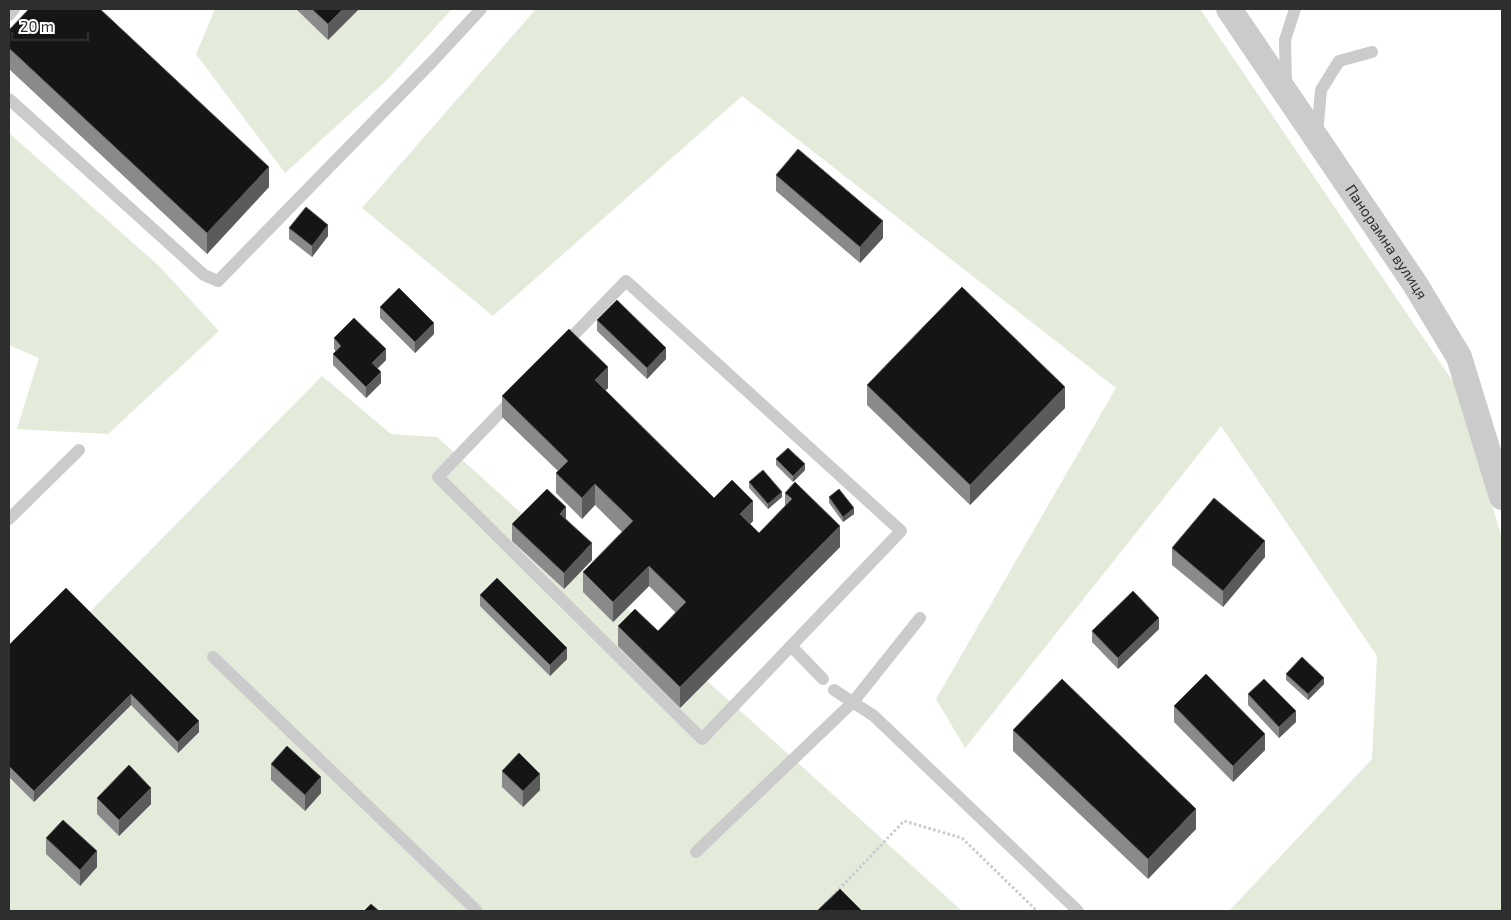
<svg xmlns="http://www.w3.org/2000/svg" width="1511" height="920" font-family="'Exo 2',sans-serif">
  <rect width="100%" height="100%" fill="#fff"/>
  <g fill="#e4ebdb">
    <polygon points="215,9 452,9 388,79 285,173 196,54"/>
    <polygon points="536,9 1200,9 1456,386 1502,538 1502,911 1229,911 1372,759 1377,656 1221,426 965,748 936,699 1116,388 742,96 493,316 362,208"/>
    <polygon points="9,133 159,266 219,331 108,434 17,429 39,358 9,345"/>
    <polygon points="322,376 391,434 437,437 962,911 9,911 9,694"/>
  </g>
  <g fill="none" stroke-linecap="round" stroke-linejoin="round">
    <polyline stroke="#cbcbcb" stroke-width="3" stroke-dasharray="2.5 2.5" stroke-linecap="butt" points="825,904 904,821 962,838 1037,911"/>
    <g stroke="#cbcbcb" stroke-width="12">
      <polyline points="9,15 14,9"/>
      <polyline points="1286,85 1285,40 1295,9"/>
      <polyline points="9,99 204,275 218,281 433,61 481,9"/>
      <polyline points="1317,134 1321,90 1339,61 1372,52"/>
      <polyline points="563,346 626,281 901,531 791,646"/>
      <polyline points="513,399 438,477 702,739 791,646 823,679"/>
      <polyline points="9,519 79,450"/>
      <polyline points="213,657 477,911"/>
      <polyline points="834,690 874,716 1078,911"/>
      <polyline points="696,852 853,702 920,618"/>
    </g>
    <path stroke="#cbcbcb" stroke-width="26" id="s1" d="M1229,9L1415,284L1459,357L1502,497"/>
  </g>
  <g fill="#8a8a8a">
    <polygon points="296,9 359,9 328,40"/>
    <polygon points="9,30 269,187 207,254 9,69"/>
    <polygon points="776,175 883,238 860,263 776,191"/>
    <polygon points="289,228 328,236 312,257 289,239"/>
    <polygon points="380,307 434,334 415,353 380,318"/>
    <polygon points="597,320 666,359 647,379 597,331"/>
    <polygon points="334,338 386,360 378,368 381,383 366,398 333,365 333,354 336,352 334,349"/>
    <polygon points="867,385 1065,408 970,505 867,405"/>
    <polygon points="608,388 605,391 714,498 753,521 750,524 759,533 785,506 785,493 840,547 680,708 618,646 618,626 658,631 676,613 649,586 613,622 583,592 583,572 622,532 595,505 582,519 556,493 556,473 558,471 502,417 502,396"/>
    <polygon points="776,459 805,470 793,482 776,465"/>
    <polygon points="749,482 782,497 768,509 749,488"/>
    <polygon points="829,497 854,514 843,522 829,503"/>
    <polygon points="566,519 592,560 564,589 512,541 512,524"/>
    <polygon points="1172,548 1265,557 1223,607 1172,565"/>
    <polygon points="66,588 199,732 178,753 131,705 34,802 9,777 9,645"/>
    <polygon points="480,595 567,659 550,676 480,606"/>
    <polygon points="1159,629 1118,669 1092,642 1092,631"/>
    <polygon points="1286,674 1324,684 1308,700 1286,680"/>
    <polygon points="1248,694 1296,722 1279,738 1248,705"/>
    <polygon points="1174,706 1265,750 1233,782 1174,722"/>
    <polygon points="1013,730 1196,829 1148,879 1013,751"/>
    <polygon points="271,764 321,793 305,811 271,780"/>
    <polygon points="502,771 540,790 523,807 502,787"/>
    <polygon points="97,798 151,804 119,836 97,814"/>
    <polygon points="46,838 97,867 80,886 46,854"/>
  </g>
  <g fill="#5b5b5b">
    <polygon points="343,9 359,9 328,40 328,24"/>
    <polygon points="269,167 269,187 207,254 207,233"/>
    <polygon points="883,221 883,238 860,263 860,247"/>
    <polygon points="328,225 328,236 312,257 312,246"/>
    <polygon points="434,323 434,334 415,353 415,342"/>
    <polygon points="666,348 666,359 647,379 647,368"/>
    <polygon points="386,349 386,360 372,374 372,363"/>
    <polygon points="608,367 608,388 595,401 595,380"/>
    <polygon points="381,372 381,383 366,398 366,387"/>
    <polygon points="1065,387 1065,408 970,505 970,485"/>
    <polygon points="805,464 805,470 793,482 793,476"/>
    <polygon points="595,484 595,505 582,519 582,498"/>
    <polygon points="782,492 782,497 768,509 768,504"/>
    <polygon points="753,501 753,521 740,535 740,514"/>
    <polygon points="566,507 566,523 560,514"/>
    <polygon points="854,508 854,514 843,522 843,517"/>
    <polygon points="840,526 840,547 680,708 680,687"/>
    <polygon points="1265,541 1265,557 1223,607 1223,591"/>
    <polygon points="592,543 592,560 564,589 564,573"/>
    <polygon points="649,566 649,586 613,622 613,602"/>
    <polygon points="1159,618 1159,629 1118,669 1118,658"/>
    <polygon points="567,648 567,659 550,676 550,665"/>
    <polygon points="1324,678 1324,684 1308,700 1308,694"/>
    <polygon points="131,694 131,705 34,802 34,791"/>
    <polygon points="1296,711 1296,722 1279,738 1279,727"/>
    <polygon points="199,721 199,732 178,753 178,742"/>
    <polygon points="1265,734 1265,750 1233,782 1233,766"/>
    <polygon points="540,774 540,790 523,807 523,791"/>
    <polygon points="321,777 321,793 305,811 305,795"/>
    <polygon points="151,788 151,804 119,836 119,820"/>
    <polygon points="1196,809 1196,829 1148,879 1148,859"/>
    <polygon points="97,851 97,867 80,886 80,870"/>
  </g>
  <g fill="#151515" stroke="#5b5b5b">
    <polygon points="29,9 100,9 269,167 207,233 9,48 9,30"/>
    <polygon points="312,9 343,9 328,24"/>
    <polygon points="798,149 883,221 860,247 776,175"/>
    <polygon points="306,207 328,225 312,246 289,228"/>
    <polygon points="962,287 1065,387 970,485 867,385"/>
    <polygon points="399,288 434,323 415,342 380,307"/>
    <polygon points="617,300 666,348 647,368 597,320"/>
    <polygon points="354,318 386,349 372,363 381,372 366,387 333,354 341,346 334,338"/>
    <polygon points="569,329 608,367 595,380 714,498 732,480 753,501 740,514 759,533 792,499 785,493 795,482 840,526 680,687 618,626 635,609 658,631 686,602 649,566 613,602 583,572 633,521 595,484 582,498 556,473 568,461 502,396"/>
    <polygon points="788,448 805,464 793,476 776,459"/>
    <polygon points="763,470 782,492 768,504 749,482"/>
    <polygon points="547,489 566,507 560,514 592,543 564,573 512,524"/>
    <polygon points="839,489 854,508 843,517 829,497"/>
    <polygon points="1214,498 1265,541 1223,591 1172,548"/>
    <polygon points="497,578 567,648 550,665 480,595"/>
    <polygon points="66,588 199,721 178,742 131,694 34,791 9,766 9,645"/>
    <polygon points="1133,591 1159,618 1118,658 1092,631"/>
    <polygon points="1302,657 1324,678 1308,694 1286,674"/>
    <polygon points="1206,674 1265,734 1233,766 1174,706"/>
    <polygon points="1062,679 1196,809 1148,859 1013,730"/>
    <polygon points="1264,679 1296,711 1279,727 1248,694"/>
    <polygon points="287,746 321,777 305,795 271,764"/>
    <polygon points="519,753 540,774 523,791 502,771"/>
    <polygon points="129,765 151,788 119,820 97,798"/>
    <polygon points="63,820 97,851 80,870 46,838"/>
    <polygon points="840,889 862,911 817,911"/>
    <polygon points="371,904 379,911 364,911"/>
  </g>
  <g text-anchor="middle" stroke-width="5" stroke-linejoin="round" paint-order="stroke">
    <g font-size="15" fill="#2e2e2e" stroke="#fff">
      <text dy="5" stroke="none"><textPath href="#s1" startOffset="281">Панорамна вулиця</textPath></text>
    </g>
  </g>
  <rect width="1511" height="920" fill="none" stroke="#2e2e2e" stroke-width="20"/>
  <path d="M12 32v8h76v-8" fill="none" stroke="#2e2e2e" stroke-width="2.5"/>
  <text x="20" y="32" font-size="15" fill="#2e2e2e" stroke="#ffffff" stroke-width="4" paint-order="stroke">20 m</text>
</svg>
